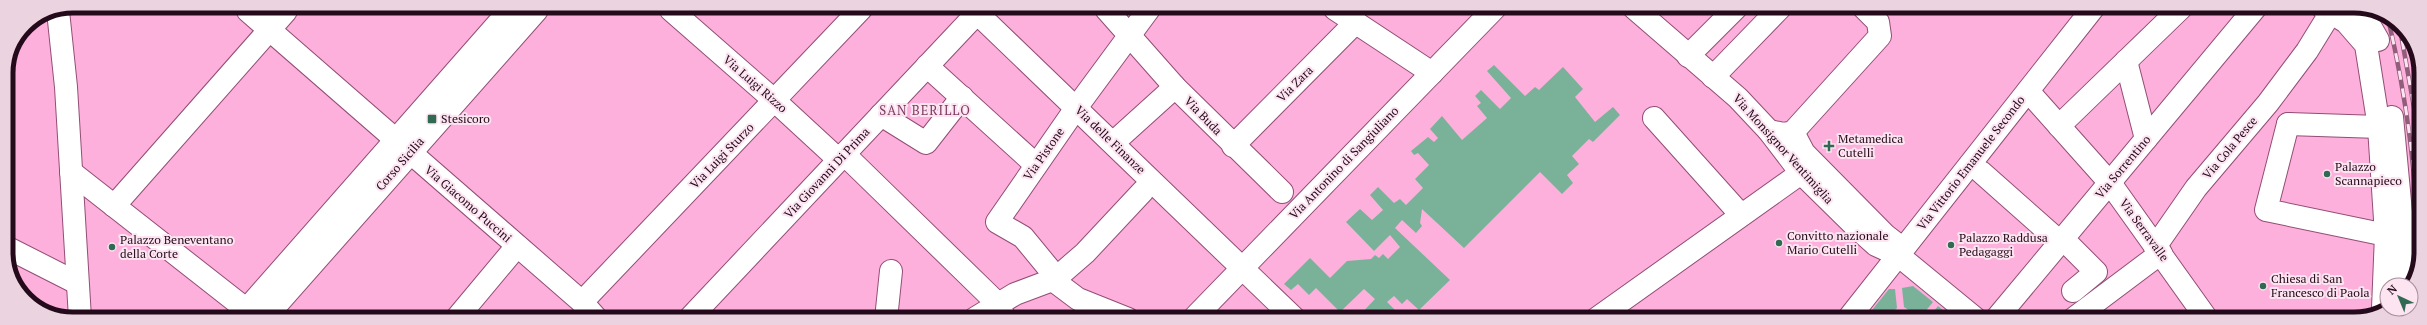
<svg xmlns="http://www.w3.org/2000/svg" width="2427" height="325" font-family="'PT Serif',serif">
  <rect width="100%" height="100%" fill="#fdb0db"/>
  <g fill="#79b298">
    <polygon points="1494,65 1525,96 1535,87 1539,90 1563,67 1583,89 1575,97 1595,122 1613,107 1620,115 1593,142 1589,139 1572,156 1579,164 1567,175 1573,183 1562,194 1540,172 1464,248 1422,209 1420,223 1422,226 1416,233 1402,220 1395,228 1450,280 1419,310 1407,299 1402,304 1394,296 1387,302 1404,319 1358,319 1357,318 1375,299 1364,289 1340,312 1316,288 1309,295 1298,284 1291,290 1284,284 1310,258 1330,278 1347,261 1371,259 1375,255 1379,258 1383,254 1388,259 1400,247 1390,235 1374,251 1346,222 1360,209 1372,220 1383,210 1370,195 1378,187 1394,203 1400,199 1406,205 1423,188 1415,179 1429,165 1418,153 1414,155 1411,151 1428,137 1434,142 1438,138 1430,129 1442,116 1462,140 1487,118 1477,106 1481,103 1475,96 1481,90 1500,109 1511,98 1487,71"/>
    <polygon points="1913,286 1933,302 1924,313 1913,313 1904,307 1902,288"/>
    <polygon points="1889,289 1895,289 1897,308 1890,315 1881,317 1872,310"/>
    <polygon points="1938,306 1954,319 1930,319 1929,317"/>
  </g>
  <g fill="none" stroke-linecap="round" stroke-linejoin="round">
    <g stroke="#924e76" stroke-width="24">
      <g id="minor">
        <polyline points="1106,9 1175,87 1282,192"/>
        <polyline points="1335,9 1432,73"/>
        <polyline points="671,10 775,101 839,160"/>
        <polyline points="58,11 66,87 80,318"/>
        <polyline points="248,11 582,302 597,319"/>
        <polyline points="977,13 1295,319"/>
        <polyline points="1688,56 1736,8"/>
        <polyline points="2126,61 2146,139"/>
        <polyline points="927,66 1036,165"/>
        <polyline points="1713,77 1780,8"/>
        <polyline points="2028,91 2110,183 2207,319"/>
        <polyline points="881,115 926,143 962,97"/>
        <polyline points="1654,118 1741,215"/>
        <polyline points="2288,124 2266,210 2386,235"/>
        <polyline points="2288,124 2379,127"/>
        <polyline points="2059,126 2182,7"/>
        <polyline points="1769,131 1784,134 1793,132 1880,36 1878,22 1864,8"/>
        <polyline points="1793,132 1804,153 1885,235 1903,249"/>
        <polyline points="1113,143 1175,87"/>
        <polyline points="1233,146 1356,22"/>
        <polyline points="844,154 998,304 1005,319"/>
        <polyline points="71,172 247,310"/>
        <polyline points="1981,172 2060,242"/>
        <polyline points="114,206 286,11"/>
        <polyline points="2063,239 2096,272 2073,291"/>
        <polyline points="2155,247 2196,188 2268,103 2307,51 2331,12"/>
        <polyline points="8,248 77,283"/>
        <polyline points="582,302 861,9"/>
        <polyline points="456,319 517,246"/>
        <polyline points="689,319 981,9"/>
        <polyline points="886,319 891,271"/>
        <polyline points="974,319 1015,294 1055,279 1085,253 1143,191"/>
        <polyline points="1128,319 1078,299 1058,284 1051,271 1023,237 997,222 1076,108 1149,9"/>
        <polyline points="1596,319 1801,173"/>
        <polyline points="1996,319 2256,7"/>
        <polyline points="2073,319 2161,253"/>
      </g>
    </g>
    <g stroke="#924e76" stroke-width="24">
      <g id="major">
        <polyline points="2322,7 2346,22 2366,45 2379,127 2386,235 2383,308"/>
        <polyline points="2354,7 2370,26 2378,40"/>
        <polyline points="1634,8 1738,98 1769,131 1801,173 1857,228 1876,245 1898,255 1976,319"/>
        <polyline points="2392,117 2404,244 2402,285"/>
        <polyline points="239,318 510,10"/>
        <polyline points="264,319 537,10"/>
        <polyline points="1193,319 1495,8"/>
        <polyline points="1848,319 2094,7"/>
      </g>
    </g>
    <use href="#minor" stroke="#fff" stroke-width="22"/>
    <use href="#major" stroke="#fff" stroke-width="22"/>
    <g stroke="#905d7a" stroke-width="4.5">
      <g id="rail">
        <path d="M2388,18C2407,100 2419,183 2417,267"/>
        <polyline points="2399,23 2420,141"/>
      </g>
    </g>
    <use href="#rail" stroke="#fce4f1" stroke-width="3" stroke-dasharray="9" stroke-linecap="butt"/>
  </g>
  <g fill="#316a53" stroke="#fce4f1" stroke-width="1.5">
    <rect x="427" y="114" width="10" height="10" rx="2"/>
    <path d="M1827 140h4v4h4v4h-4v4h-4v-4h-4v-4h4z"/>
    <circle cx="2327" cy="174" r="4"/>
    <circle cx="1779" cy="243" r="4"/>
    <circle cx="1951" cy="245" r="4"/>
    <circle cx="112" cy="247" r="4"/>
    <circle cx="2263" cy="286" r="4"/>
  </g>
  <g text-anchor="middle" stroke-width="4" stroke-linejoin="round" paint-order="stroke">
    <g font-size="12" fill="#240a1a" stroke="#fce4f1">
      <text transform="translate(755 84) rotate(41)" y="4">Via Luigi Rizzo</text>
      <text transform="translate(1295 84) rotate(-45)" y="4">Via Zara</text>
      <text transform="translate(1203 116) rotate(46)" y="4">Via Buda</text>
      <text transform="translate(1110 140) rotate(44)" y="4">Via delle Finanze</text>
      <text transform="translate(2230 148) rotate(-50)" y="4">Via Cola Pesce</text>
      <text transform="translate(1783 149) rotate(48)" y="4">Via Monsignor Ventimiglia</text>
      <text transform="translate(1044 154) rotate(-55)" y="4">Via Pistone</text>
      <text transform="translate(722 156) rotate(-46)" y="4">Via Luigi Sturzo</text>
      <text transform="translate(1344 163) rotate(-46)" y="4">Via Antonino di Sangiuliano</text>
      <text transform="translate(1971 163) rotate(-52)" y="4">Via Vittorio Emanuele Secondo</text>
      <text transform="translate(400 164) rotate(-49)" y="4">Corso Sicilia</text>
      <text transform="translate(2123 167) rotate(-50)" y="4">Via Sorrentino</text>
      <text transform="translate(827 173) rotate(-47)" y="4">Via Giovanni Di Prima</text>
      <text transform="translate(468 204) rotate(41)" y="4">Via Giacomo Puccini</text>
      <text transform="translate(2144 230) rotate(54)" y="4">Via Serravalle</text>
    </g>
    <g font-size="12" fill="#240a1a" stroke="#fce4f1" text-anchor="start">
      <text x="441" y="123">Stesicoro</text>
      <text x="1838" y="143">Metamedica<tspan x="1838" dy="14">Cutelli</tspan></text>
      <text x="2335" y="171">Palazzo<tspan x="2335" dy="14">Scannapieco</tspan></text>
      <text x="1787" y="240">Convitto nazionale<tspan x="1787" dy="14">Mario Cutelli</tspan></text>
      <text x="1959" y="242">Palazzo Raddusa<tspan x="1959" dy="14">Pedagaggi</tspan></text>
      <text x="120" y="244">Palazzo Beneventano<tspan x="120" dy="14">della Corte</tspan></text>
      <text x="2271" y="283">Chiesa di San<tspan x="2271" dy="14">Francesco di Paola</tspan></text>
    </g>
    <g font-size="13" letter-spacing="1" fill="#7e3d64" stroke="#fce4f1">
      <text x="925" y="115">SAN BERILLO</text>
    </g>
  </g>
  <path d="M0 0H2427V325H0ZM73 13H2354A60 60 0 0 1 2414 73V252A60 60 0 0 1 2354 312H73A60 60 0 0 1 13 252V73A60 60 0 0 1 73 13Z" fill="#ebd3e0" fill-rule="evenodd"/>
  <path fill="none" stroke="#240a1a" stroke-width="5" d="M73 13H2354A60 60 0 0 1 2414 73V252A60 60 0 0 1 2354 312H73A60 60 0 0 1 13 252V73A60 60 0 0 1 73 13Z"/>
  <g transform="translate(2399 297) rotate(316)"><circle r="19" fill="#fce4f1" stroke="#a68d9b"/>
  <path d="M0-3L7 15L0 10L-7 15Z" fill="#316a53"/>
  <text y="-6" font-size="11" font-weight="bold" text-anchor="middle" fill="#240a1a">N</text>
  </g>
</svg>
